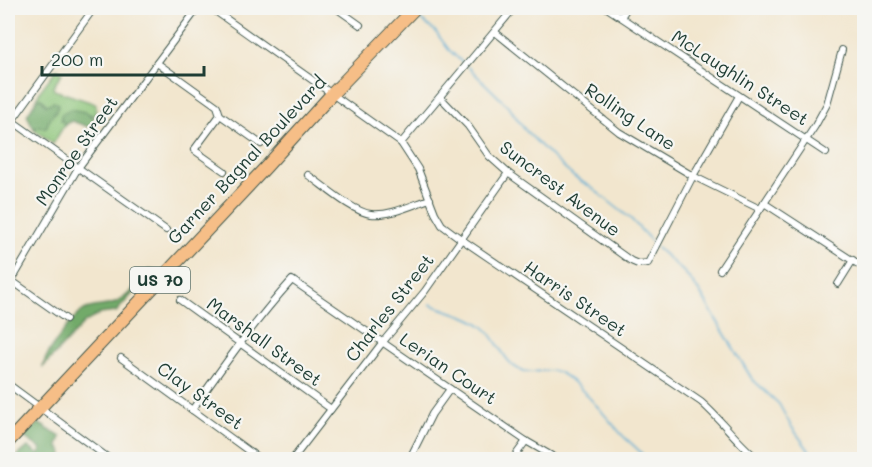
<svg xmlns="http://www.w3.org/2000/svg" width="872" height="467" font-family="Mali,sans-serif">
  <rect width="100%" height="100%" fill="#f6f6f2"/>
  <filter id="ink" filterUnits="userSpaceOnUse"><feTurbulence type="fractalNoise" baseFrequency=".0167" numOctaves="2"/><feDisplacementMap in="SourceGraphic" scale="12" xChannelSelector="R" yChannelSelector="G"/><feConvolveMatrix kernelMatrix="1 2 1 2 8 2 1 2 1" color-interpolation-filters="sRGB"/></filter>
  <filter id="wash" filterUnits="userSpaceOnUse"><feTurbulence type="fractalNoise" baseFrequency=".008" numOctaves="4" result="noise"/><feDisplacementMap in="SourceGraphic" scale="24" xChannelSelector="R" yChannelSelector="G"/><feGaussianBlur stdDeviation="1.35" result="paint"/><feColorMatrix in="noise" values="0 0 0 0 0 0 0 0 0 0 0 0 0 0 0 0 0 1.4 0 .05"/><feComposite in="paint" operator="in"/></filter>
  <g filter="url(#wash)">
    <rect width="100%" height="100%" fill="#f2e6ce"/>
    <polygon fill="#8dc579" stroke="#568156" stroke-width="1.5" points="58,69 62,73 53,87 54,90 93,103 96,105 95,116 85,112 61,120 65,124 53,144 34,129 56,112 59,104 46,105 41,98 37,99 40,91 55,71"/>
    <g fill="#72aa69" stroke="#48744e" stroke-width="1.5">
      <path d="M41,98L46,105L53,102L59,104C56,113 49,117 47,126L44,128L39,126L34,129L27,115L37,99Z"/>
      <polygon points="70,109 85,112 94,118 95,126 91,128 72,121 65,124 61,120 61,115"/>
      <path d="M149,270H154L116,312L100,314L85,322L43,367C45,353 72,318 84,310C93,305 106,307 115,303C129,297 140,281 149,270Z"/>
      <polygon points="38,423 61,437 58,446 63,453 62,457 53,459 14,459 28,447 39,455 41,449 24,437 30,429"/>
    </g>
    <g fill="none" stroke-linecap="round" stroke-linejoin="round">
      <g stroke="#58abd3" stroke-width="1.5">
        <polyline points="414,15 435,31 449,50 464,64"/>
        <polyline points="468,67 509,107 525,130 553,158 574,177 592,188 631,219 654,244"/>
        <polyline points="657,248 685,273 699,291 752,379 779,404 791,426 816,460"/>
        <path d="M430,304C448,312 469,315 484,327C499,339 503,365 523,371C532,374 544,369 555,371C576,377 608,420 624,437C632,444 641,451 647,460"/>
      </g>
    </g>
  </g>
  <g filter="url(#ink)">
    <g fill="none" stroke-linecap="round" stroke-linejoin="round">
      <g stroke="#3f564b" stroke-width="8">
        <g id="street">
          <path d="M211,8L401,143L418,169L435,213L442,225L461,239L701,402C722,420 737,443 759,460"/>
          <polyline points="336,8 360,25"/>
          <polyline points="607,8 826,153"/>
          <polyline points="621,17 627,8"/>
          <polyline points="495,32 619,132 693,176 760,209"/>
          <polyline points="157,63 217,106 220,115 261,144"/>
          <polyline points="440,97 468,126 489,156 508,173 631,261 638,264 648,263 693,176 739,96"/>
          <polyline points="220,115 194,150 224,171"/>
          <polyline points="8,118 166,230"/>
          <polyline points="12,121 94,8"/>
          <polyline points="401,143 514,8"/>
          <path d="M308,175C324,186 353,212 371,214C390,216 412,205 430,199"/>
          <polyline points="764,203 864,268"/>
          <polyline points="720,270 815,126 827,104 842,50"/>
          <polyline points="12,281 66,319"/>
          <polyline points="838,284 853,260"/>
          <polyline points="8,287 78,168 198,8"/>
          <polyline points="180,300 331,409"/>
          <polyline points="121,358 261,460"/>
          <polyline points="8,384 111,460"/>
          <path d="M192,410C224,365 255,321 292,280L526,441L559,460"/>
          <polyline points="292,460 382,343 425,291 508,173"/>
          <polyline points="409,460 432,414 450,389"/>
          <polyline points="512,460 526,441"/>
        </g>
      </g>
      <g stroke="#3f564b" stroke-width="14">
        <polyline id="highway" points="8,442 266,167 332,94 415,8"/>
      </g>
      <use href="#street" stroke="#fff" stroke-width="6"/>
      <use href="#highway" stroke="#f6be87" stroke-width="12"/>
    </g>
  </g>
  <g text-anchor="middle" stroke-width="4.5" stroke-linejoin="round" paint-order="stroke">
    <rect fill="#f6f6f2" stroke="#60746d" stroke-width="1.5" x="130" y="267" width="60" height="26" rx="4.5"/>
    <g font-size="16" font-weight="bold" fill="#1f3d34">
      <text x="160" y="286">US 70</text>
    </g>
    <g font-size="18" fill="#1f3d34" stroke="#f6f6f2">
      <text transform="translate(740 78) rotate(33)" y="6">McLaughlin Street</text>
      <text transform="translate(630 117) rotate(34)" y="6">Rolling Lane</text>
      <text transform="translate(77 151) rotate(-55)" y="6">Monroe Street</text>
      <text transform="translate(247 160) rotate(-47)" y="6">Garner Bagnal Boulevard</text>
      <text transform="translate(560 189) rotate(37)" y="6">Suncrest Avenue</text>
      <text transform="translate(575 299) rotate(34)" y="6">Harris Street</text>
      <text transform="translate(390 308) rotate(-52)" y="6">Charles Street</text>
      <text transform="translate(264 342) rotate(36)" y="6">Marshall Street</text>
      <text transform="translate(448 369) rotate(34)" y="6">Lerian Court</text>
      <text transform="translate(200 396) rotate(36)" y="6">Clay Street</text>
    </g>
  </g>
  <rect width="872" height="467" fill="none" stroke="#f6f6f2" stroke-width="30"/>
  <path d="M42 66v9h162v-9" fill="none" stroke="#1f3d34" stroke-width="3"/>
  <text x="51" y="66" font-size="18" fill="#1f3d34" stroke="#f6f6f2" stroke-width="4.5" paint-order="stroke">200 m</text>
</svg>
